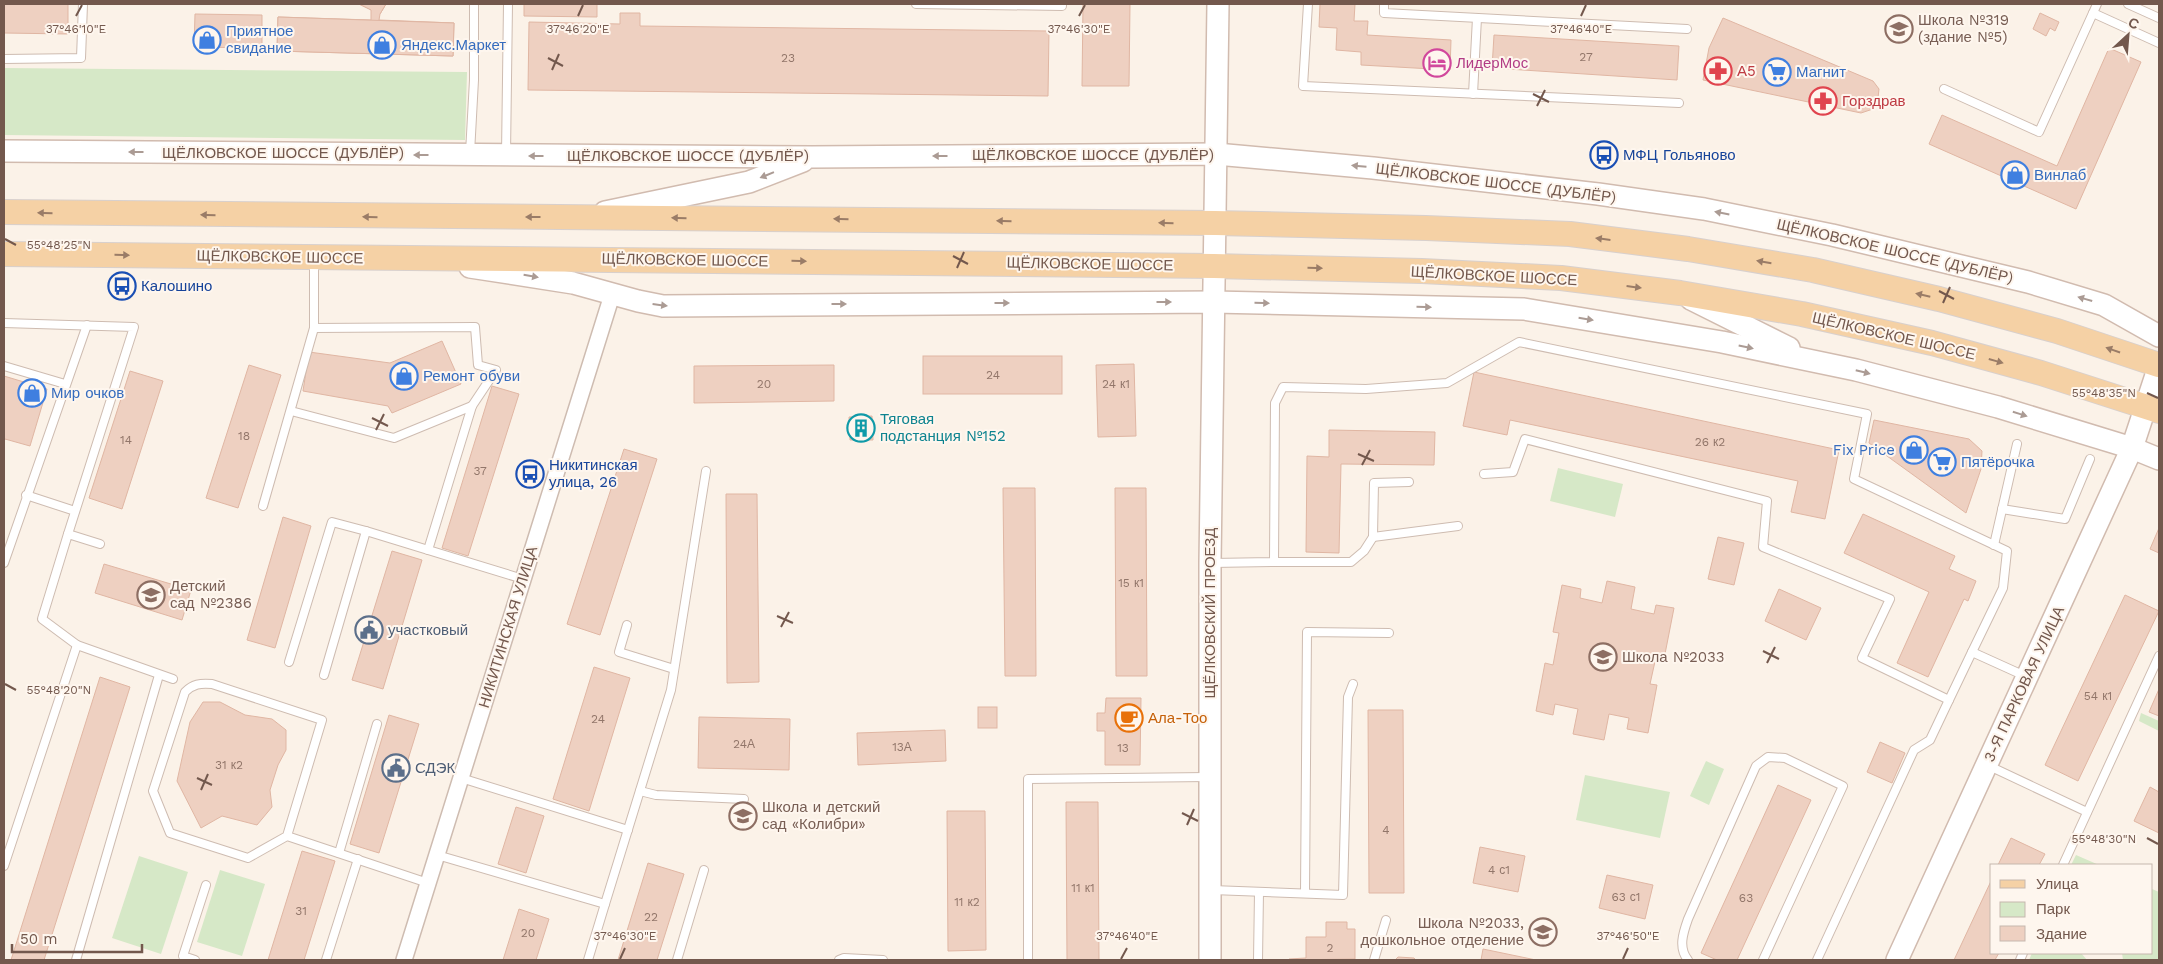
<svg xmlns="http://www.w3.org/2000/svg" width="2163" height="964" font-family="'Work Sans',sans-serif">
  <rect width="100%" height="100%" fill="#fbf2e8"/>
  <g fill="#d6e8c7">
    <polygon points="4,68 467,72 465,140 4,135"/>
    <polygon points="1558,468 1623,484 1615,517 1550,501"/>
    <polygon points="2141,713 2159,721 2159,731 2139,721"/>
    <polygon points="1706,761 1724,769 1709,805 1690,796"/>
    <polygon points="1585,775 1670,792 1660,838 1576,820"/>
    <polygon points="2076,855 2099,865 2071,865"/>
    <polygon points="139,856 188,872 161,954 112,938"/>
    <polygon points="220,870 265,884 242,956 197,942"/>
    <polygon points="2152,889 2159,892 2159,960 2123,960 2122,953 2152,953"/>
    <polygon points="2032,953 2081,953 2087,960 2029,960"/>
  </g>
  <g fill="#eed0c1" stroke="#e0b6a3">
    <polygon points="4,4 68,4 68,34 4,33"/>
    <polygon points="359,4 386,4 380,14"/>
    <polygon points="359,4 386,4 380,14 379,20 454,23 453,56 277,51 278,17 371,20 371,10"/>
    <polygon points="524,4 597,4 597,17 524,16"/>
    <polygon points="1083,4 1130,4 1129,86 1082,86"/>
    <polygon points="1320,4 1355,4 1354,21 1368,21 1367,35 1451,40 1450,70 1361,65 1361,52 1336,50 1337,28 1319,27"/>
    <polygon points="620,13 640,13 640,26 1049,31 1048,96 528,90 529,22 620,24"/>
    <polygon points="2040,13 2059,22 2055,31 2050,28 2046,36 2033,29"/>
    <polygon points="195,14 262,15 262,48 194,47"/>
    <polygon points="278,17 454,23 453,56 277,51"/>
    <polygon points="1723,18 1873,81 1879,89 1878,98 1873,109 1861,113 1703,80 1709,48"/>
    <polygon points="1494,35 1679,46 1677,80 1492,68"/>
    <polygon points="2109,48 2141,62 2076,209 1929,144 1942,115 2057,166"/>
    <polygon points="442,341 461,384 392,413 388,406 303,391 309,352 390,363"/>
    <rect x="923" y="356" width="139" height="38"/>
    <polygon points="1134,364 1136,436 1098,437 1096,365"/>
    <polygon points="249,365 281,375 238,508 206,498"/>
    <polygon points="834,365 834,401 694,403 694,366"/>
    <polygon points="130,371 163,381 122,509 89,498"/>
    <polygon points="1474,372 1839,450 1825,519 1791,512 1798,481 1510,420 1507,435 1463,426"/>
    <polygon points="4,376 47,389 30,446 5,439 4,442"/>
    <polygon points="492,386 519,394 468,556 442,548"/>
    <polygon points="872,416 873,440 850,440 849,417"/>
    <polygon points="1874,420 1969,439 1982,451 1981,469 1966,513 1869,443"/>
    <polygon points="1329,430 1435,432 1434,465 1341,464 1339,553 1306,552 1307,456 1329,457"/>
    <polygon points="624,449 657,459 600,635 567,624"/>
    <polygon points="1003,488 1035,488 1036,676 1005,676"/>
    <polygon points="1115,488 1146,488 1147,676 1116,676"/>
    <polygon points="726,494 757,494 759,682 727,683"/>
    <polygon points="1863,514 1955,556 1949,569 1976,581 1968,601 1964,599 1928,677 1897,663 1929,592 1844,553"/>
    <polygon points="283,517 311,526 275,648 247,640"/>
    <polygon points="2159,528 2159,553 2150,549"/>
    <polygon points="1718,537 1744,543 1734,585 1708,579"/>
    <polygon points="392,551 422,560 383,689 352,680"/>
    <polygon points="104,564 191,590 182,620 95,593"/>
    <polygon points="1607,581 1635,587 1631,609 1654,614 1656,605 1674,608 1664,659 1656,657 1650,684 1657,685 1648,733 1627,729 1629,718 1609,714 1604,740 1573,734 1578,709 1555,704 1553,715 1536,711 1545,663 1553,665 1559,633 1553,632 1562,585 1581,589 1580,598 1602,603"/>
    <polygon points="1779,589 1821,608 1806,640 1765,621"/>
    <polygon points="2125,595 2159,611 2078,781 2045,765"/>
    <polygon points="594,667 630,678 589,811 553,799"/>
    <polygon points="100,677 130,687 44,960 11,960"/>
    <polygon points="2159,689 2159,716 2149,712"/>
    <polygon points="1106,698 1141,698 1140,765 1105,765 1105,731 1097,731 1097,713 1105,713"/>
    <polygon points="203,702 220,702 245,715 272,719 286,730 286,750 278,765 270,790 272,807 257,825 222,816 201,828 177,781 190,722"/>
    <rect x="978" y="707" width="19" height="21"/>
    <polygon points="1368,710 1403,710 1404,893 1369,893"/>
    <polygon points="389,715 419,724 379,853 350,844"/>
    <polygon points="699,717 790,719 789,770 698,768"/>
    <polygon points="945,730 946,761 858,765 857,733"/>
    <polygon points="1880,742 1905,753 1892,783 1867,772"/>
    <polygon points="1778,785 1811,800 1737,960 1717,960 1701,953"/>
    <polygon points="2150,787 2159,792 2159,833 2134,821"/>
    <polygon points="1066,802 1098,802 1099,960 1067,960"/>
    <polygon points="516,807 544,816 526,873 498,864"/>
    <polygon points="947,811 985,811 986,950 948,951"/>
    <polygon points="2011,838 2045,854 2039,865 1998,865"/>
    <polygon points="1480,847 1525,856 1518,892 1473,883"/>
    <polygon points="302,851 335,861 304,960 268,960"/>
    <polygon points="648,863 684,874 657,960 618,960"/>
    <polygon points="1607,875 1653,885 1645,919 1599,908"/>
    <polygon points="1992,879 1992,953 1999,953 1996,958 1995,960 1954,960"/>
    <polygon points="519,909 549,919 536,960 503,960"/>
    <polygon points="1326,922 1347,922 1347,929 1355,929 1355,959 1289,960 1289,959 1306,958 1306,937 1326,937"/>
    <polygon points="1483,949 1536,960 1481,960"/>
    <polygon points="1398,957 1414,958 1416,960 1395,960"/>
  </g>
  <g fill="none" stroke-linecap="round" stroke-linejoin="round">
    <g stroke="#cebcb1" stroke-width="10">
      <g id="lane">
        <polyline points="916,4 1062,6 1062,4"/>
        <polyline points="1308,4 1303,86 1679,103"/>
        <polyline points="1384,4 1384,13 1687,29"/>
        <polyline points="2128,4 2159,18"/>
        <polyline points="2093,13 2097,4"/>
        <polyline points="4,59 81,58 83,4"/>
        <polyline points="1944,89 2039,132 2093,13 2159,43"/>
        <polyline points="1473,94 1477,18"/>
        <polyline points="470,153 474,80 474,4"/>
        <polyline points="506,154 508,4"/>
        <polyline points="4,323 134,327 68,534"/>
        <polyline points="314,328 475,327 478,365 496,370 472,406 428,550"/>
        <polyline points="4,366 65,384"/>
        <polyline points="291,411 394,438 472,406"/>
        <polyline points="1484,474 1513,472 1525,439 1767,501 1763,547 1890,599 1862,658 1949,700 1972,652"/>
        <polyline points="26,495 75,511"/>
        <polyline points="263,506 314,328 314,260"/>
        <polyline points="2002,509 2065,519 2090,459"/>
        <polyline points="1373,537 1458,526"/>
        <polyline points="1994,545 2017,444"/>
        <polyline points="1274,562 1351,562 1364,551 1373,537 1374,483 1409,482"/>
        <polyline points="4,563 87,325"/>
        <polyline points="1212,563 1274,562 1275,403 1283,387 1366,389 1447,383 1519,342 1867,414 1854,479 2007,551 2003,588 1972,652 2025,676"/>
        <polyline points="627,625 619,652 674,669"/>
        <polyline points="77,645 42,619 68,534 100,544"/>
        <polyline points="289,662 332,522 366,531"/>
        <polyline points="324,675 366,531 523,579"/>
        <polyline points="1987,765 2087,812"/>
        <polyline points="461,778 628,830"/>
        <polyline points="640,791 656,795 744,799"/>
        <path d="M287,836L322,720L212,684C200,683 193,684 185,692L153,791L170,833L248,858L287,836L428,883"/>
        <polyline points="339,853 377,724"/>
        <polyline points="437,855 605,904 588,960"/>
        <polyline points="2063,865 2159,656"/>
        <polyline points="4,866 77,645 173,679"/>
        <polyline points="1212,890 1343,895 1348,697 1353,684"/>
        <polyline points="1305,893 1307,632 1389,633"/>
        <polyline points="605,904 671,690 706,471"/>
        <polyline points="76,960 159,675"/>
        <polyline points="195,960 183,956 206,885"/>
        <polyline points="326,960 358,859"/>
        <polyline points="677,960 704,870"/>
        <polyline points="839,960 844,958 883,960"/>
        <polyline points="1028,960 1028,779 1208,777"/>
        <polyline points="1258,960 1259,892"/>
        <polyline points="1374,960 1386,920"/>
        <path d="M1688,960C1678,948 1683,933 1688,919L1756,766L1768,757L1785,758L1843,786L1763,960"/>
        <polyline points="1817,960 1914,750 1930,740 1949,700"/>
        <polyline points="2020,960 2023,953"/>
      </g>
    </g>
    <g stroke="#cebcb1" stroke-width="18">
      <polyline id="street" points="404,960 612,295"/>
    </g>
    <g stroke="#d1bbaf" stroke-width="24">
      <g id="secondary">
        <polyline points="4,151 812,157 1216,154 1373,168 1598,194 1704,209 1832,235 2028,282 2104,305 2159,336"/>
        <polyline points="605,212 749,182 803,161"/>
        <polyline points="470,267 573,283 638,301 663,306 1213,302 1524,309 1722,342 1856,370 1998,407 2132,448 2159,459"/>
        <polyline points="1691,299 1789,348"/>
        <polyline points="1210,960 1210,563 1218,4"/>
        <polyline points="1897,960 2132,448 2159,366"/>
      </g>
    </g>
    <g stroke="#d8d0cd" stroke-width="26">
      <g id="primary">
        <polyline points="4,212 1215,223 1426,228 1570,234 1688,249 1813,270 1939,299 2057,331 2159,365"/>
        <polyline points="4,254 1214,266 1422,271 1561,278 1680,293 1802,314 1932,343 2041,373 2159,411"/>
      </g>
    </g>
    <use href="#lane" stroke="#fff" stroke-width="8"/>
    <use href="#street" stroke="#fff" stroke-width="15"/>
    <use href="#secondary" stroke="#fff" stroke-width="21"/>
    <use href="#primary" stroke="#f5d1a5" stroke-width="24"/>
  </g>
  <defs><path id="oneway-solid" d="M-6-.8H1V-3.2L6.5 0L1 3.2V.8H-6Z" transform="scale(1.25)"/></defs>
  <g fill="#ab9b94">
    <use href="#oneway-solid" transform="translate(136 152) rotate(-180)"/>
    <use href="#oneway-solid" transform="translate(421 155) rotate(-180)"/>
    <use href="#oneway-solid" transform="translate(536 156) rotate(-180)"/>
    <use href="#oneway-solid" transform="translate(940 156) rotate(180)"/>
    <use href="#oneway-solid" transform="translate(1359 166) rotate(-175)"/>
    <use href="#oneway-solid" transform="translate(767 175) rotate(158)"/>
    <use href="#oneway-solid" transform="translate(1722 213) rotate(-169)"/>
    <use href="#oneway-solid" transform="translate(531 276) rotate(10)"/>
    <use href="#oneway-solid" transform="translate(2085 299) rotate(-164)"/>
    <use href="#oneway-solid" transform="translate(1164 302)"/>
    <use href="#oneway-solid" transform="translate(1002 303)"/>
    <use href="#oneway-solid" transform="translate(1262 303) rotate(1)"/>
    <use href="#oneway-solid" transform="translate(839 304)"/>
    <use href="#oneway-solid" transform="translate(660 305) rotate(7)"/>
    <use href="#oneway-solid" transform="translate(1424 307) rotate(1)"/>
    <use href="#oneway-solid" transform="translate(1586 319) rotate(9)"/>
    <use href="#oneway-solid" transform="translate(1746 347) rotate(12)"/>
    <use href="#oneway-solid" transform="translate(1863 372) rotate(14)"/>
    <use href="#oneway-solid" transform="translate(2020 414) rotate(17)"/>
  </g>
  <g fill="#9a7c67">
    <use href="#oneway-solid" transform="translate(45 213) rotate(-179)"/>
    <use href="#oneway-solid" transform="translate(208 215) rotate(-179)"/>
    <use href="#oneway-solid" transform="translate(370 217) rotate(-179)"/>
    <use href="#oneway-solid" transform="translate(533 217) rotate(180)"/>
    <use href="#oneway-solid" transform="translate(679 218) rotate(-179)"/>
    <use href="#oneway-solid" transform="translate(841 219) rotate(-179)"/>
    <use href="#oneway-solid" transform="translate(1004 221) rotate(-179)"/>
    <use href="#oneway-solid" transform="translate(1166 223) rotate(-179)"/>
    <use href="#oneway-solid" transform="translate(1603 239) rotate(-173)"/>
    <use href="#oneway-solid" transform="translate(122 255) rotate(1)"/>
    <use href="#oneway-solid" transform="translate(799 261) rotate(1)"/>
    <use href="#oneway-solid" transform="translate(1764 262) rotate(-170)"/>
    <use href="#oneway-solid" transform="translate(1315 268) rotate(1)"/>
    <use href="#oneway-solid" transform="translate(1634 287) rotate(7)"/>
    <use href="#oneway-solid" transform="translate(1923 295) rotate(-167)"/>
    <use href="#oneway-solid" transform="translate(2113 350) rotate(-161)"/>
    <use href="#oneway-solid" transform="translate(1996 361) rotate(16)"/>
  </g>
  <path fill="none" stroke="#73584d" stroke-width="2" d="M76,16L82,5M578,16L583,5M1079,16L1085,5M1581,16L1586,5M548,58L563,66M552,70L559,54M1533,94L1549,102M1537,106L1545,90M5,239L16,245M953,256L968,264M957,268L964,252M1939,291L1954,299M1943,303L1950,287M2147,393L2158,398M372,418L388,426M376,430L384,414M1358,454L1374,461M1362,465L1370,450M777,616L793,623M781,627L789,612M1763,651L1779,659M1767,663L1775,647M5,684L16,690M197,778L212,785M201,790L208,774M1182,813L1198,821M1187,825L1194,809M2147,838L2158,844M620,959L625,948M1121,959L1127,948M1623,959L1628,948"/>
  <defs>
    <g id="school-ring" transform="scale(1.4375)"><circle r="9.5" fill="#fef6ee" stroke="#8d6e63" stroke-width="1.5"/><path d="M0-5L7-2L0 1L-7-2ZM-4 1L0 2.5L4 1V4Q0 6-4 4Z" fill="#8d6e63"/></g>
    <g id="shop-ring" transform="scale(1.4375)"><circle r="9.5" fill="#fef6ee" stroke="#3f7fe0" stroke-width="1.5"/><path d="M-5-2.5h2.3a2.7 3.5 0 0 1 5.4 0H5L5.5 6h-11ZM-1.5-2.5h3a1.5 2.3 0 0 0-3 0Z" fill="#3f7fe0"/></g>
    <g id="hotel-ring" transform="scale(1.4375)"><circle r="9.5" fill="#fef6ee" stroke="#d1479c" stroke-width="1.5"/><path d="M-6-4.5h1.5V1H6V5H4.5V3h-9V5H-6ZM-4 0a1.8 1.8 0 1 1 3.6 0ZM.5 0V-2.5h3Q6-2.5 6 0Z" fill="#d1479c"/></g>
    <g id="pharmacy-ring" transform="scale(1.4375)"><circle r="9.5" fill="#fef6ee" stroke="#e0444e" stroke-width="1.5"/><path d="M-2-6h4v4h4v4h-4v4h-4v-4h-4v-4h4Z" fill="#e0444e"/></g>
    <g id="supermarket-ring" transform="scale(1.4375)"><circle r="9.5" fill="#fef6ee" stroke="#3f7fe0" stroke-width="1.5"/><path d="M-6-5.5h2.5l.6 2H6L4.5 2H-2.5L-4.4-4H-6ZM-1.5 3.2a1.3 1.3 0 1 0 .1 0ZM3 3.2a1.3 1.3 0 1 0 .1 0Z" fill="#3f7fe0"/></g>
    <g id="bus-ring" transform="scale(1.4375)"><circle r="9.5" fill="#fef6ee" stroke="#1a4fb4" stroke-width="1.5"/><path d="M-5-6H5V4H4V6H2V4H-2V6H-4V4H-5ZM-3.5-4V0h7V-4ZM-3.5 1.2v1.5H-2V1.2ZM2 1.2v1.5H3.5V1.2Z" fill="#1a4fb4"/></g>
    <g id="building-ring" transform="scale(1.4375)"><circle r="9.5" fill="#fef6ee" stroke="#0f9aa8" stroke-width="1.5"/><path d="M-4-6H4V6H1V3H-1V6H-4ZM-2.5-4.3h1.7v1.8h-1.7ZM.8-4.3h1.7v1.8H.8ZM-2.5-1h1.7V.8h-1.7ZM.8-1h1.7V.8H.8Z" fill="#0f9aa8"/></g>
    <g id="civic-ring" transform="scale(1.4375)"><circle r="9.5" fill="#fef6ee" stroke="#5c6f8a" stroke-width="1.5"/><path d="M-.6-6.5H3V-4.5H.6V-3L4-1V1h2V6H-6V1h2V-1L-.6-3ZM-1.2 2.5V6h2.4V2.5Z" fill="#5c6f8a"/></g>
    <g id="cafe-ring" transform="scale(1.4375)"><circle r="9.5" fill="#fef6ee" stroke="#e8710a" stroke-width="1.5"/><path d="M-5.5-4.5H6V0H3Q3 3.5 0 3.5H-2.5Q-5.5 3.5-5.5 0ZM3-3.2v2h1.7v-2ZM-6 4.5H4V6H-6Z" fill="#e8710a"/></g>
  </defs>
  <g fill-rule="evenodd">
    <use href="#school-ring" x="1899" y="29"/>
    <use href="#shop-ring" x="207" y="40"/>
    <use href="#shop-ring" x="382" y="45"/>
    <use href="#hotel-ring" x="1437" y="63"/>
    <use href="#pharmacy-ring" x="1718" y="71"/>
    <use href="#supermarket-ring" x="1777" y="72"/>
    <use href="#pharmacy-ring" x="1823" y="101"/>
    <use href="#bus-ring" x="1604" y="155"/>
    <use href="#shop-ring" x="2015" y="175"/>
    <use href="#bus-ring" x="122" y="286"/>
    <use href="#shop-ring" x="404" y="376"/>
    <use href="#shop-ring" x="32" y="393"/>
    <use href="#building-ring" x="861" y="428"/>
    <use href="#shop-ring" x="1914" y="450"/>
    <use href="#supermarket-ring" x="1942" y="462"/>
    <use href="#bus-ring" x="530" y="474"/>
    <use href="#school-ring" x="151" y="595"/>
    <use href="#civic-ring" x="369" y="630"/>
    <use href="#school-ring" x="1603" y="657"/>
    <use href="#cafe-ring" x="1129" y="718"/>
    <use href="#civic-ring" x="396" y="768"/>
    <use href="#school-ring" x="743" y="816"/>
    <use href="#school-ring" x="1543" y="932"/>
  </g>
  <g text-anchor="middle" stroke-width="4" stroke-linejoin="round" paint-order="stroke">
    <g font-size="12" fill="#92766a">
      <text x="1586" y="61">27</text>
      <text x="788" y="62">23</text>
      <text x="993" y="379">24</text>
      <text x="764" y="388">20</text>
      <text x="1116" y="388">24 к1</text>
      <text x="244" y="440">18</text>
      <text x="126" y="444">14</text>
      <text x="1710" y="446">26 к2</text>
      <text x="480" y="475">37</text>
      <text x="1131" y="587">15 к1</text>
      <text x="2098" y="700">54 к1</text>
      <text x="598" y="723">24</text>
      <text x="744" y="748">24А</text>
      <text x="902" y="751">13А</text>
      <text x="1123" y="752">13</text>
      <text x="229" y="769">31 к2</text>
      <text x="1386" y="834">4</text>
      <text x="1499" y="874">4 с1</text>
      <text x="1083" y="892">11 к1</text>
      <text x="1626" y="901">63 с1</text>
      <text x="1746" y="902">63</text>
      <text x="967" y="906">11 к2</text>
      <text x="301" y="915">31</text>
      <text x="651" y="921">22</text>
      <text x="528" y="937">20</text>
      <text x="1330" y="952">2</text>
    </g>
    <g font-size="15" fill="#785e54" stroke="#fef6ee" text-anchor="start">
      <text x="1918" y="25">Школа №319<tspan x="1918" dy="17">(здание №5)</tspan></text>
      <text x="170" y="591">Детский<tspan x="170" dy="17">сад №2386</tspan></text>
      <text x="1622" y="662">Школа №2033</text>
      <text x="762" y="812">Школа и детский<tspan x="762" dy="17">сад «Колибри»</tspan></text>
      <text x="1524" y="928" text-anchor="end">Школа №2033,<tspan x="1524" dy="17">дошкольное отделение</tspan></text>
    </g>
    <g font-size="15" fill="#366cbe" stroke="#fef6ee" text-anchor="start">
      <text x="226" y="36">Приятное<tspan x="226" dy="17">свидание</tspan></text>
      <text x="401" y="50">Яндекс.Маркет</text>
      <text x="1796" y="77">Магнит</text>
      <text x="2034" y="180">Винлаб</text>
      <text x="423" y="381">Ремонт обуви</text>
      <text x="51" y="398">Мир очков</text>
      <text x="1895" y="455" text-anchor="end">Fix Price</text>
      <text x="1961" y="467">Пятёрочка</text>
    </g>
    <g font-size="15" fill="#b23c85" stroke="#fef6ee" text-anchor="start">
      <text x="1456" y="68">ЛидерМос</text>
    </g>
    <g font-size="15" fill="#be3a42" stroke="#fef6ee" text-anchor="start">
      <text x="1737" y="76">А5</text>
      <text x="1842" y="106">Горздрав</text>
    </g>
    <g font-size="15" fill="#73584d" stroke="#fef6ee">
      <text x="283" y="158">ЩЁЛКОВСКОЕ ШОССЕ (ДУБЛЁР)</text>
      <text x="1093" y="160">ЩЁЛКОВСКОЕ ШОССЕ (ДУБЛЁР)</text>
      <text x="688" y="161">ЩЁЛКОВСКОЕ ШОССЕ (ДУБЛЁР)</text>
      <text transform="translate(1496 183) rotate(7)" y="5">ЩЁЛКОВСКОЕ ШОССЕ (ДУБЛЁР)</text>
      <text transform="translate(1895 251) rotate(13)" y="5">ЩЁЛКОВСКОЕ ШОССЕ (ДУБЛЁР)</text>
      <text transform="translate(280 257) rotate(1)" y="5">ЩЁЛКОВСКОЕ ШОССЕ</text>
      <text transform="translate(685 260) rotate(1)" y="5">ЩЁЛКОВСКОЕ ШОССЕ</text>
      <text transform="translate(1090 264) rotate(1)" y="5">ЩЁЛКОВСКОЕ ШОССЕ</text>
      <text transform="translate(1494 276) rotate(3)" y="5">ЩЁЛКОВСКОЕ ШОССЕ</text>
      <text transform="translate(1894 336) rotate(13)" y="5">ЩЁЛКОВСКОЕ ШОССЕ</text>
      <text transform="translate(1210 613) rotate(-90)" y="5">ЩЁЛКОВСКИЙ ПРОЕЗД</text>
      <text transform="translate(508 627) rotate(-73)" y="5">НИКИТИНСКАЯ УЛИЦА</text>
      <text transform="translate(2024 684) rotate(-65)" y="5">3-Я ПАРКОВАЯ УЛИЦА</text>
    </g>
    <g font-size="15" fill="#164399" stroke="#fef6ee" text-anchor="start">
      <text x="1623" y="160">МФЦ Гольяново</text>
      <text x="141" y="291">Калошино</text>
      <text x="549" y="470">Никитинская<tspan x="549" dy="17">улица, 26</tspan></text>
    </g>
    <g font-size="15" fill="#0d838f" stroke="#fef6ee" text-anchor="start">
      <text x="880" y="424">Тяговая<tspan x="880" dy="17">подстанция №152</tspan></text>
    </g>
    <g font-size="15" fill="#4e5e75" stroke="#fef6ee" text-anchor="start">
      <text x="388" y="635">участковый</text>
      <text x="415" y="773">СДЭК</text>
    </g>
    <g font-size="15" fill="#c56008" stroke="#fef6ee" text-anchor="start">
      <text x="1148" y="723">Ала-Тоо</text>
    </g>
  </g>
  <g font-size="12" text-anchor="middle" fill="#73584d" stroke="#fef6ee" stroke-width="4" stroke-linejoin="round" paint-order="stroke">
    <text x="76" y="33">37°46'10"E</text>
    <text x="578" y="33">37°46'20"E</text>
    <text x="1079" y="33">37°46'30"E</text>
    <text x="1581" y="33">37°46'40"E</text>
    <text x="59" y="249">55°48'25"N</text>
    <text x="2104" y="397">55°48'35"N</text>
    <text x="59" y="694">55°48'20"N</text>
    <text x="2104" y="843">55°48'30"N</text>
    <text x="625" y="940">37°46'30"E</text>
    <text x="1127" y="940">37°46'40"E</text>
    <text x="1628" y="940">37°46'50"E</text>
  </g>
  <rect width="2163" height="964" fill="none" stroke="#73584d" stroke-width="10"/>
  <rect x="1990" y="864" width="162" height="90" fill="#fef6ee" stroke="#c6b7ae"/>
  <rect x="2000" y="880" width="25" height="8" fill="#f5d1a5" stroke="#c6b7ae"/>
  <text x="2036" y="889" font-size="15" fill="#73584d">Улица</text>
  <rect x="2000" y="902" width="25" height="15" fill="#d6e8c7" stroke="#c6b7ae"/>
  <text x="2036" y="914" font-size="15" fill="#73584d">Парк</text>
  <rect x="2000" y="926" width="25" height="15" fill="#eed0c1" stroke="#c6b7ae"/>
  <text x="2036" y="939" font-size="15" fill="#73584d">Здание</text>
  <g transform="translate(2128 35) rotate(26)" stroke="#fef6ee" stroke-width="4" paint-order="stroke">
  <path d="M0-4L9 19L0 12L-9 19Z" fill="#73584d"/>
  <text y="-8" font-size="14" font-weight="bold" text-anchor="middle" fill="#73584d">С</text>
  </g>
  <path d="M12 944v8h130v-8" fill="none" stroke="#73584d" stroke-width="2.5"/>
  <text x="20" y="944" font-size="15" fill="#73584d" stroke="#fef6ee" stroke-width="4" paint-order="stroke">50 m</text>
</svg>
